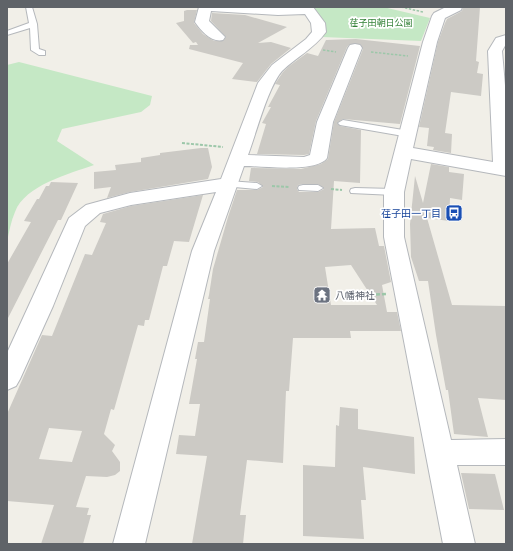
<svg xmlns="http://www.w3.org/2000/svg" width="513" height="551" font-family="'Archivo Narrow','Noto Sans JP',sans-serif">
  <rect width="100%" height="100%" fill="#f1efe8"/>
  <g fill="#c5e8c5">
    <polygon points="313,7 383,7 430,18 421,41 322,37 326,28 318,14"/>
    <path d="M19,62L152,96L150,105L141,112L62,129L57,141L94,165C69,174 25,185 15,212C11,221 9,232 7,242V65Z"/>
  </g>
  <g fill="#cccac5" fill-rule="evenodd">
    <polygon points="463,7 480,7 476,61 479,62 477,73 483,74 481,96 451,92 445,133 452,134 451,153 433,150 434,147 427,146 429,128 419,127 438,42 445,23 447,19 462,11"/>
    <polygon points="187,10 197,10 194,23 203,34 214,41 223,41 226,37 211,21 212,13 245,15 287,27 258,43 271,42 291,48 271,64 257,82 232,79 243,63 189,49 190,45 198,45 196,42 193,43 176,23 184,21 184,11"/>
    <path d="M356,39L420,46L400,124L343,119L337,123L340,126L361,130L360,183L334,181L331,229L375,228L379,246H384L391,282L382,285L387,312H397L401,331H350L351,338H293L289,391H286L283,463L247,460L240,515H246L243,544H192L207,456L176,454L179,435L195,436L200,404H189L197,359H195L198,342H204L210,299H208L209,295L213,269L228,217L237,190H257L263,187L258,182L249,181L251,168L301,169L321,164L328,159L334,122L363,49L360,44H350L347,47L316,121L309,154L304,155L257,154L266,124L262,123L271,107H268L280,85L275,84L283,72L288,67L307,53L318,56L326,40ZM303,184H318L324,189L318,192H299L297,189L298,185ZM351,265L377,305H331L325,267Z"/>
    <polygon points="201,148 208,148 212,167 208,179 130,192 107,198 111,187 94,189 94,172 116,170 115,165 141,162 141,158 160,155 160,153"/>
    <polygon points="431,164 449,167 449,172 464,174 462,200 450,198 449,221 427,218 452,305 506,306 506,400 478,398 488,437 454,434 448,390 446,390 436,335 428,281 419,281 411,257 410,224 415,176 423,203"/>
    <polygon points="51,182 78,183 61,220 58,220 7,320 7,264 31,222 24,221 37,199 39,199 46,186 49,186"/>
    <path d="M203,195L189,242L174,241L167,266H163L149,320H145L144,326L138,325L114,410L111,409L104,434L115,445L112,451L120,462V471L115,475L107,477L86,476L76,507L89,508L87,515H91L83,544H41L54,505L7,501V414L42,335L52,336L85,254L92,255L106,223L100,222L103,214L131,206ZM49,428L82,431L72,462L39,459Z"/>
    <polygon points="340,407 358,409 358,429 414,437 415,474 363,467 366,500 361,500 364,539 303,536 303,465 335,467 336,425 339,426"/>
    <polygon points="461,473 495,474 504,510 469,509"/>
  </g>
  <g fill="none" stroke-linecap="round" stroke-linejoin="round">
    <g stroke="#b5b8bc" stroke-width="2">
      <g id="lane">
        <polygon points="26,7 32,7 37,24 39,49 45,51 45,55 39,55 31,50 30,28 7,35 7,31 29,23"/>
        <polygon points="343,120 409,131 414,134 409,137 340,125 338,123"/>
        <polygon points="228,181 257,183 262,186 257,189 224,186 223,184 224,182"/>
        <polygon points="303,185 318,185 323,188 318,191 299,190 298,188 299,186"/>
        <polygon points="355,188 394,189 399,192 394,195 351,193 350,191 351,189"/>
      </g>
    </g>
    <g stroke="#b5b8bc" stroke-width="2">
      <g id="street">
        <path d="M199,7H313L325,23L326,32C314,49 296,57 282,71C268,87 256,134 248,155L304,157L310,155L317,122L348,48L350,45L355,44L360,45L362,48L333,122L327,158C316,173 262,166 244,166L214,251L145,544H113L192,251L216,192L131,205L100,213L85,226L53,306L20,379L16,386L7,390V353L69,218L86,205L130,193L221,179L258,83L272,65L306,39L312,32L311,23L305,14L278,15L211,11L209,21L225,37L223,40C212,43 201,31 195,22Z"/>
        <polygon points="446,7 462,7 461,10 445,18 437,42 413,148 493,162 488,51 496,38 506,35 506,44 502,51 506,97 506,176 411,159 404,192 404,237 451,440 506,439 506,465 457,465 475,544 443,544 384,237 384,192 423,42 432,16 434,13"/>
      </g>
    </g>
    <g stroke="#9cc7a9" stroke-width="1.5" stroke-dasharray="2.5 1.5" stroke-linecap="butt">
      <polyline points="401,7 423,12"/>
      <polyline points="323,50 336,52"/>
      <polyline points="371,52 408,56"/>
    </g>
    <g stroke="#9cc7a9" stroke-width="2" stroke-dasharray="3 1.5" stroke-linecap="butt">
      <polyline points="182,143 223,147"/>
      <polyline points="272,186 289,187"/>
      <polyline points="331,189 342,190"/>
    </g>
    <polyline stroke="#9cc7a9" stroke-width="2.5" stroke-dasharray="4 2" stroke-linecap="butt" points="346,296 386,294"/>
    <use href="#lane" fill="#fff" fill-rule="evenodd"/>
    <use href="#street" fill="#fff" fill-rule="evenodd"/>
  </g>
  <defs>
    <g id="bus-square" transform="scale(0.9)"><rect x="-9" y="-9" width="18" height="18" rx="4" fill="#1a4fb4" stroke="#fff"/><path d="M-5-6H5V4H4V6H2V4H-2V6H-4V4H-5ZM-3.5-4V0h7V-4ZM-3.5 1.2v1.5H-2V1.2ZM2 1.2v1.5H3.5V1.2Z" fill="#fff"/></g>
    <g id="temple-square" transform="scale(0.9)"><rect x="-9" y="-9" width="18" height="18" rx="4" fill="#6b7280" stroke="#fff"/><path d="M0-6L5-2H3V0L6.5 2.5H4V6H1.5V3h-3V6H-4V2.5H-6.5L-3 0V-2H-5Z" fill="#fff"/></g>
  </defs>
  <g fill-rule="evenodd">
    <use href="#bus-square" x="454" y="213"/>
    <use href="#temple-square" x="322" y="295"/>
  </g>
  <g text-anchor="middle" stroke-width="3.5" stroke-linejoin="round" paint-order="stroke">
    <g font-size="9" fill="#348238" stroke="#fff">
      <text x="381" y="26">荏子田朝日公園</text>
    </g>
    <g font-size="10" fill="#164399" stroke="#fff" text-anchor="end">
      <text x="441" y="217">荏子田一丁目</text>
    </g>
    <g font-size="10" fill="#5b616d" stroke="#fff" text-anchor="start">
      <text x="335" y="299">八幡神社</text>
    </g>
  </g>
  <rect width="513" height="551" fill="none" stroke="#5f6368" stroke-width="16"/>
</svg>
